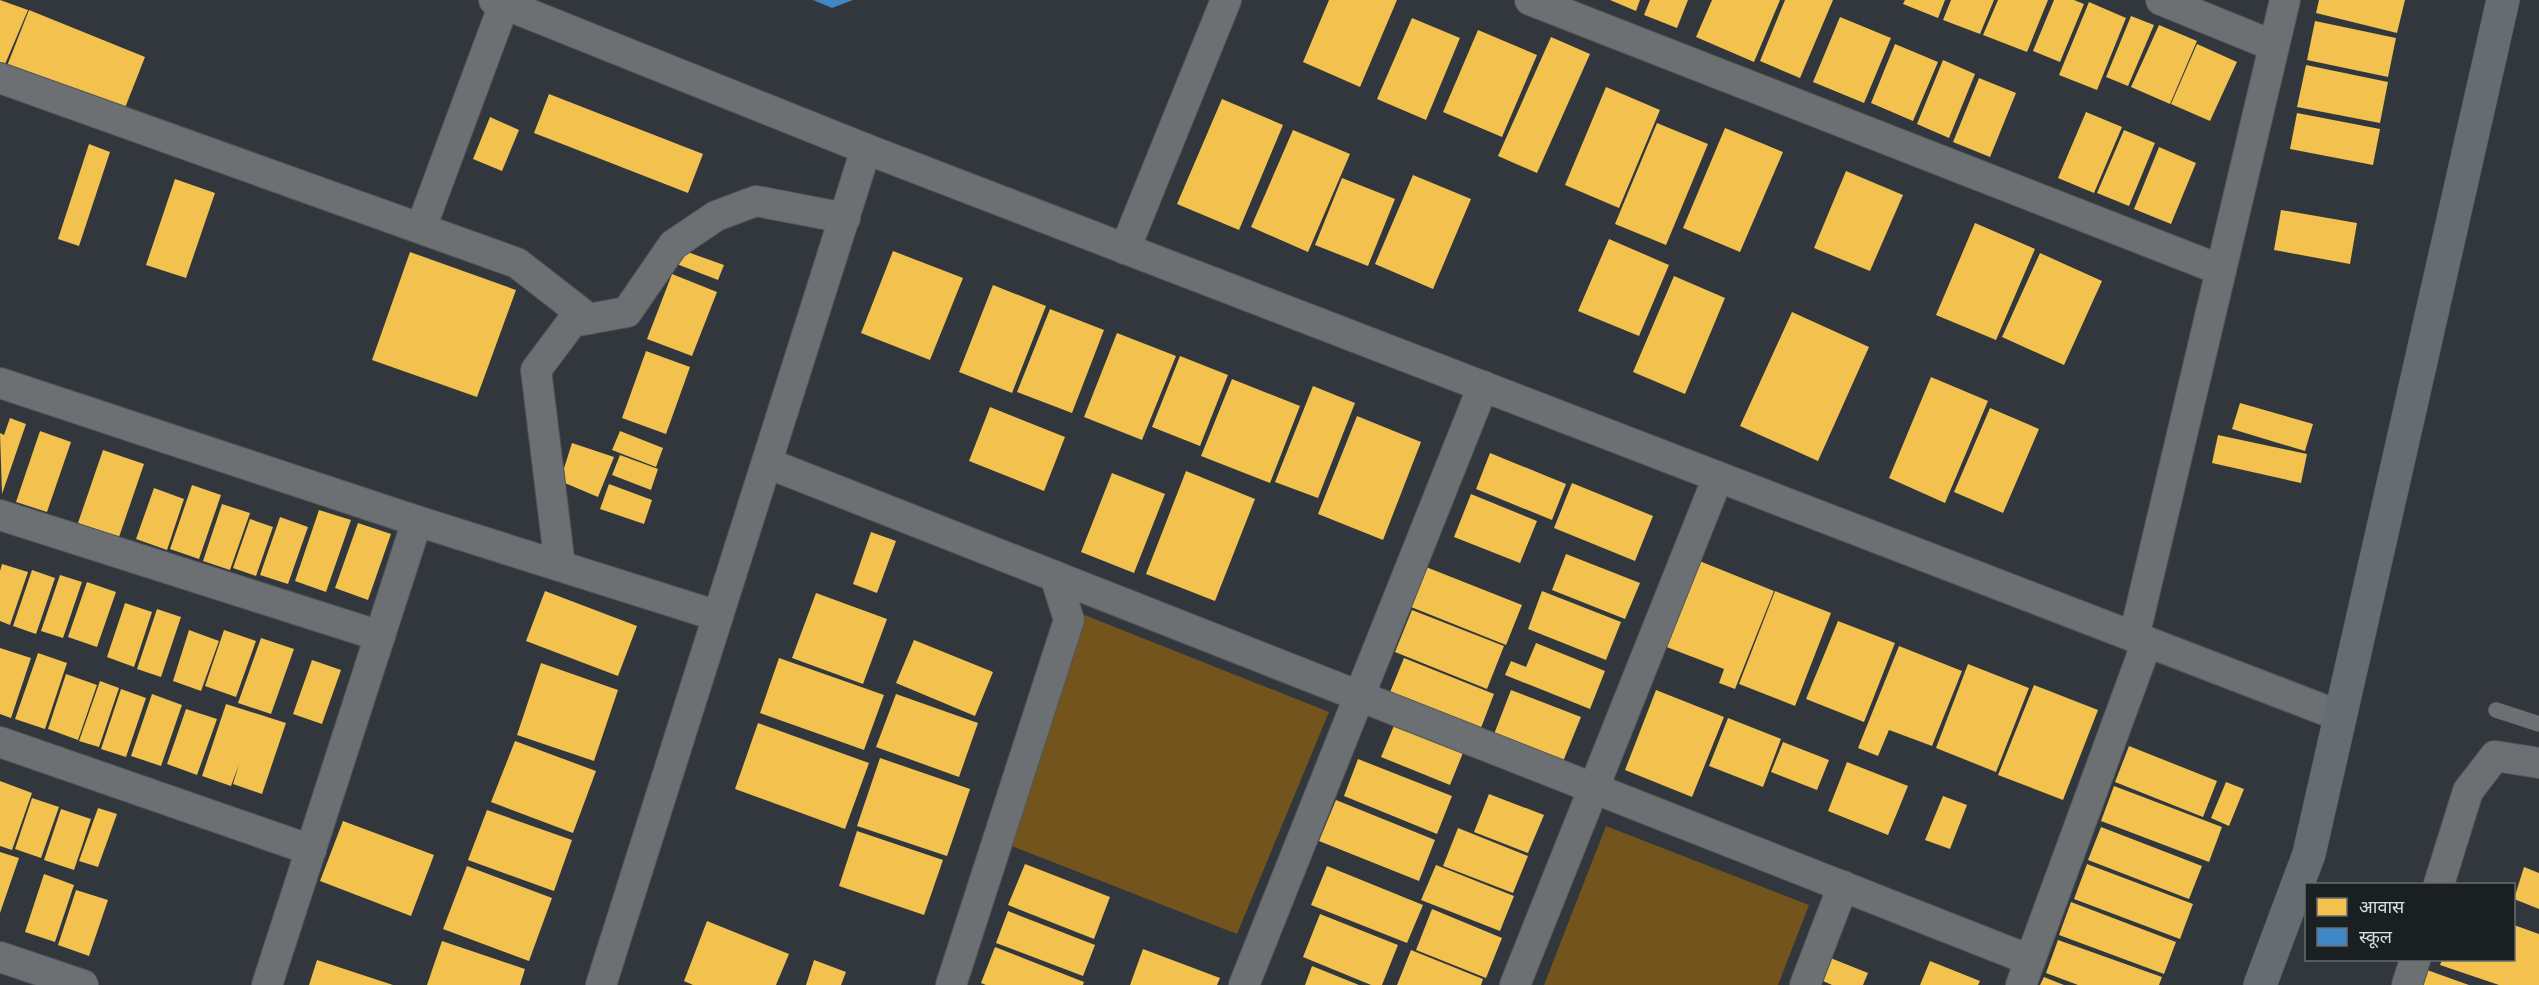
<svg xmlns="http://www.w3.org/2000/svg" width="2539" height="985" font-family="Raleway,'Noto Sans Devanagari',sans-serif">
  <rect width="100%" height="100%" fill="#31373c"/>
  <g fill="#72541c">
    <polygon points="1072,610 1329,712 1237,934 1004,843"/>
    <polygon points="1606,826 1809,905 1778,985 1544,985"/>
  </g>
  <g fill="#f2c14e">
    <polygon points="0,0 28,10 3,69 0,68"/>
    <polygon points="1329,0 1397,0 1360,87 1303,62"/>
    <polygon points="1610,0 1640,0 1636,11"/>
    <polygon points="1650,0 1688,0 1677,28 1644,15"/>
    <polygon points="1712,0 1780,0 1754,62 1696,37"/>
    <polygon points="1785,0 1833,0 1800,78 1760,61"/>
    <polygon points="1905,0 1945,0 1938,18 1903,4"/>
    <polygon points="1951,0 1994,0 1980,34 1943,20"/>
    <polygon points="1998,0 2048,0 2027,52 1983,35"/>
    <polygon points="2054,0 2074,0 2084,4 2060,62 2033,51"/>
    <polygon points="2319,0 2405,0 2397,33 2316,13"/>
    <polygon points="2089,2 2126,18 2097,90 2059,75"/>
    <polygon points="29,10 145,57 121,118 5,71"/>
    <polygon points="2131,16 2154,25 2128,86 2106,77"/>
    <polygon points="1840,17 1891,38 1864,103 1813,82"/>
    <polygon points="1412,18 1460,38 1426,120 1377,99"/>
    <polygon points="2315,21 2396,38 2388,77 2307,60"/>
    <polygon points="2159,25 2197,41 2170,104 2131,87"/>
    <polygon points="1478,30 1537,55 1502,137 1443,112"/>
    <polygon points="1551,37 1590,54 1537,173 1498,156"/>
    <polygon points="1895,44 1938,62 1913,121 1871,103"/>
    <polygon points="2197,44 2237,62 2210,121 2171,104"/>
    <polygon points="1943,60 1975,74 1949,138 1917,124"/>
    <polygon points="2306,65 2388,82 2380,123 2297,107"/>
    <polygon points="1979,78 2016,93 1990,157 1953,142"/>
    <polygon points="1606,87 1660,110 1619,208 1565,185"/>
    <polygon points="549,94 703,154 688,193 534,133"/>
    <polygon points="1222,99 1283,125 1239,230 1177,204"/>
    <polygon points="2086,112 2122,127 2094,193 2058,178"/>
    <polygon points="2297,113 2380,129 2373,165 2290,149"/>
    <polygon points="490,117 519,130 502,171 473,159"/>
    <polygon points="1657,123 1708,144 1666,245 1615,224"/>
    <polygon points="1725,128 1783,152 1740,252 1683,228"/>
    <polygon points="1293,130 1350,154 1308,252 1251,227"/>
    <polygon points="2124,130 2155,143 2129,206 2097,193"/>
    <polygon points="89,144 110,152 79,246 58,239"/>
    <polygon points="2159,147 2196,163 2171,224 2134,209"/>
    <polygon points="1846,171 1903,195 1870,271 1814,248"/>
    <polygon points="1413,175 1471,199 1433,289 1375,264"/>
    <polygon points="1342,178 1395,199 1368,266 1315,245"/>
    <polygon points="175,179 215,193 186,278 146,265"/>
    <polygon points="2281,210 2357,223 2350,264 2274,250"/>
    <polygon points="1975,223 2035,249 1996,340 1936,315"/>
    <polygon points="1609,239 1669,265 1639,336 1578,311"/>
    <polygon points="679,249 724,265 718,280 674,263"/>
    <polygon points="893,251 963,278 930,360 861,333"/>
    <polygon points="410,252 516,290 477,397 372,360"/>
    <polygon points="2040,253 2102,281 2064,365 2002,337"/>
    <polygon points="672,274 717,292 692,356 647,339"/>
    <polygon points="1674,276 1725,298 1685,394 1633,372"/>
    <polygon points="993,285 1046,306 1012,393 959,372"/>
    <polygon points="1050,309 1104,330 1072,413 1017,392"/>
    <polygon points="1792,312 1869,347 1818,461 1740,426"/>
    <polygon points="1117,333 1176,356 1142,440 1084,417"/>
    <polygon points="646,351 690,367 666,434 622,418"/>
    <polygon points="1180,356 1228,375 1200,446 1152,427"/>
    <polygon points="1931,377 1988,401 1945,503 1889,478"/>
    <polygon points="1232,379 1300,406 1270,483 1201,456"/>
    <polygon points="1313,386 1355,403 1318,498 1275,482"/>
    <polygon points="2240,403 2313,424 2305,451 2232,429"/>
    <polygon points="990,407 1065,437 1044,491 969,461"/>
    <polygon points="1990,408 2039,429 2003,513 1954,492"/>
    <polygon points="1357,416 1421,442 1383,540 1318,514"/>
    <polygon points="10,418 26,424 2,494 0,433 4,435"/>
    <polygon points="40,431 71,442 47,512 16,502"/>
    <polygon points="620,431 663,448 656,467 612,450"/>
    <polygon points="2218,435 2307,454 2301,483 2212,463"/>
    <polygon points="572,443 614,457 598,497 560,481"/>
    <polygon points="103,450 144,464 119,537 78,523"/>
    <polygon points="1490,453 1566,484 1552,520 1476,489"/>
    <polygon points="620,455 658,469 651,490 612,475"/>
    <polygon points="1186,471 1255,499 1215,601 1146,574"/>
    <polygon points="1112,473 1165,494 1134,573 1081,552"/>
    <polygon points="1572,483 1653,516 1635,561 1554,528"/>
    <polygon points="609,484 652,500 644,524 600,509"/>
    <polygon points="192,485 221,495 199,559 170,549"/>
    <polygon points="154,488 184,499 167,550 136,539"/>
    <polygon points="1471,494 1537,521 1520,563 1454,537"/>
    <polygon points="222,504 250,513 230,570 203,561"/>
    <polygon points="319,510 351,520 326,592 295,581"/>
    <polygon points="280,517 308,527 288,584 260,575"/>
    <polygon points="250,519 273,527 256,576 233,568"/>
    <polygon points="358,523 391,534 368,600 335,588"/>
    <polygon points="871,532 896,541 877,593 853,584"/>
    <polygon points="1566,554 1640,583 1625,619 1552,590"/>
    <polygon points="1697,560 1774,591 1735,689 1719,683 1724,669 1664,646"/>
    <polygon points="2,564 28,572 10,625 0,621 0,571"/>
    <polygon points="1426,567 1522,605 1506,645 1411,607"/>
    <polygon points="32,570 55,578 36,634 13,626"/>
    <polygon points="60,575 82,582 63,638 41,631"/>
    <polygon points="87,582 116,592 97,647 68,637"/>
    <polygon points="545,591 637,626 618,676 526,641"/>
    <polygon points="1542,591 1621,622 1606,660 1528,629"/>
    <polygon points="1775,591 1831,613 1795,706 1739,684"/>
    <polygon points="816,593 887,619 863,684 792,658"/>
    <polygon points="125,603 152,612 134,667 107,657"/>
    <polygon points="157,609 181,617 161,677 137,669"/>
    <polygon points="1412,610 1504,646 1487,689 1395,652"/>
    <polygon points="1838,621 1895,643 1864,722 1806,699"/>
    <polygon points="189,630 219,641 201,691 173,681"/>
    <polygon points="224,630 256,641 236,697 205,686"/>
    <polygon points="261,638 294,649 271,714 238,703"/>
    <polygon points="914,640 993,672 975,716 896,683"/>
    <polygon points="1536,643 1605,671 1590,709 1505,675 1511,661 1526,667"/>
    <polygon points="1899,646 1962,671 1932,746 1889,730 1878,756 1858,748"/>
    <polygon points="0,648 31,658 11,718 0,714"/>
    <polygon points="38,653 67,663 45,729 15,719"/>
    <polygon points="779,658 884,695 864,750 760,713"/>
    <polygon points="1404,658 1494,694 1479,733 1388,697"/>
    <polygon points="312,660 341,670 322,724 293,714"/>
    <polygon points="541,663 618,690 594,761 517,735"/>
    <polygon points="1968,664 2029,688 1996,772 1936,748"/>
    <polygon points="66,674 97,685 78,740 48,729"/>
    <polygon points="100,681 119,688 99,747 79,741"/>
    <polygon points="2034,685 2098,710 2063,800 1998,775"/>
    <polygon points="121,689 146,698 126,757 101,749"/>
    <polygon points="1511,690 1581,717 1560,769 1491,742"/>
    <polygon points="1656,690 1724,717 1692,797 1625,770"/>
    <polygon points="152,694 182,705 161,766 131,756"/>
    <polygon points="896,694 978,723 959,777 876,747"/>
    <polygon points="226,704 286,723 262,794 233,784 239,764 231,786 202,776"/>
    <polygon points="186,709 217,719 197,775 167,764"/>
    <polygon points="1398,716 1467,743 1450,785 1381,757"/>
    <polygon points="1728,718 1781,739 1763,787 1709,766"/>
    <polygon points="758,723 869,763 845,829 735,789"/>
    <polygon points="515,741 596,771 573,833 491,802"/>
    <polygon points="1783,742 1829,760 1817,790 1771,772"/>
    <polygon points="2129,746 2217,781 2203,817 2115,782"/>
    <polygon points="880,758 970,789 947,856 857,826"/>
    <polygon points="1358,759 1452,796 1437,834 1344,796"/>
    <polygon points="1847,762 1908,786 1888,835 1828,811"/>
    <polygon points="0,781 32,793 12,850 0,846"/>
    <polygon points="2226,782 2244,789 2229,826 2211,818"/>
    <polygon points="2114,786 2222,827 2209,862 2101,821"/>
    <polygon points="1489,794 1544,815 1528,853 1474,832"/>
    <polygon points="1943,796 1967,805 1950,849 1925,840"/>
    <polygon points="32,798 59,807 41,858 15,849"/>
    <polygon points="1336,800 1435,840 1419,881 1319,841"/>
    <polygon points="98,808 117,814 98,867 79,861"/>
    <polygon points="61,809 91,819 74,870 44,860"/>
    <polygon points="487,810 572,840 554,891 468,860"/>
    <polygon points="343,821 434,855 411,916 320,881"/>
    <polygon points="2101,827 2202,866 2189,899 2088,860"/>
    <polygon points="1458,828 1528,856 1513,893 1443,866"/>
    <polygon points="857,831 943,860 924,915 839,886"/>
    <polygon points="0,852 19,858 0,913"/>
    <polygon points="1025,864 1110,897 1094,939 1008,905"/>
    <polygon points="2087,864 2193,904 2180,939 2074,899"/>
    <polygon points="1436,865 1514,896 1500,931 1421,900"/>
    <polygon points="467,866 552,898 529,961 443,929"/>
    <polygon points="1327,866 1423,905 1407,943 1311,905"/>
    <polygon points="2524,867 2539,873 2539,909 2514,899"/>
    <polygon points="44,874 74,885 55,942 25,932"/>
    <polygon points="76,890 108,900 89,956 58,945"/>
    <polygon points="2071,902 2176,942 2164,974 2059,935"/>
    <polygon points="1432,909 1502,938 1486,978 1416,950"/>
    <polygon points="1008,911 1095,945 1083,976 996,943"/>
    <polygon points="1320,914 1398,945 1382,985 1371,985 1303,957"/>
    <polygon points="707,921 789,954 776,985 693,985 684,981"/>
    <polygon points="2514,925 2539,934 2539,985 2499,985 2440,965 2442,960 2514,960"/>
    <polygon points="2058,940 2162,977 2159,985 2078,985 2046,973"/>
    <polygon points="442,941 525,969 520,985 427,985"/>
    <polygon points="995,947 1084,982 1083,985 986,985 981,983"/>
    <polygon points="1143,949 1220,978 1217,985 1130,985"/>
    <polygon points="1411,950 1483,979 1481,985 1397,985"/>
    <polygon points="1823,955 1868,973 1863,985 1832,985 1814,977"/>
    <polygon points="317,960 393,985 309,985"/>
    <polygon points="814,960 846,972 841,985 806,985"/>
    <polygon points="1930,961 1980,981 1978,985 1920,985"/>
    <polygon points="1312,966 1359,985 1305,985"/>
    <polygon points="2427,970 2469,985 2422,985"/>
    <polygon points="2044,977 2064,985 2040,985"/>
  </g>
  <polygon fill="#3f88c5" points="813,0 853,0 832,8"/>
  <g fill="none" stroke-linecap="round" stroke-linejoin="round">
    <g stroke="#505559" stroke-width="16">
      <polyline id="lane" points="2496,710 2539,724"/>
    </g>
    <g stroke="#505559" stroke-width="32">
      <g id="street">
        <polyline points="494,0 866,149 2340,716"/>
        <polyline points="1530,0 2221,270"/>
        <polyline points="2161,0 2274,46"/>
        <polyline points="0,78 517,263 589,319"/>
        <polyline points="421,228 504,4"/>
        <polyline points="1125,249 1226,0"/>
        <polyline points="0,383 417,521 718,616"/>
        <polyline points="767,463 2030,960"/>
        <polyline points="0,515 380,636"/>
        <polyline points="560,566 536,370 572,322 627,312 673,245 716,216 756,201 845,218"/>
        <polyline points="2134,637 2285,0"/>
        <polyline points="0,742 311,850"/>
        <polyline points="2439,884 2468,791 2495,756 2539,763"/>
        <polyline points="0,957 83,985"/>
        <polyline points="267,985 417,521"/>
        <polyline points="601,985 866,149"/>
        <polyline points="951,985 1069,620 1055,576"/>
        <polyline points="1244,985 1483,386"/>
        <polyline points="1515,985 1718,477"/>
        <polyline points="1805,985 1843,886"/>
        <polyline points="2021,985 2147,642"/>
        <polyline points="2407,985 2415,960"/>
      </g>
    </g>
    <g stroke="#505559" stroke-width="34">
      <polyline id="secondary" points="2260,985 2309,854 2503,0"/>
    </g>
    <use href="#lane" stroke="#6c7073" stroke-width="15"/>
    <use href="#street" stroke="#6c7073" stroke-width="30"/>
    <use href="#secondary" stroke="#656d72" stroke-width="33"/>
  </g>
  <rect x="2305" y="883" width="210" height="78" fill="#1a1f22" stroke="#666c70" stroke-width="1.5"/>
  <rect x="2317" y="898" width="30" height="18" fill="#f2c14e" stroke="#666c70" stroke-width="1.5"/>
  <text x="2359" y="913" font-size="18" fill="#d9e0e5">आवास</text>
  <rect x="2317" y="928" width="30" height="18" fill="#3f88c5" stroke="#666c70" stroke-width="1.5"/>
  <text x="2359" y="943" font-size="18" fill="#d9e0e5">स्कूल</text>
</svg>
